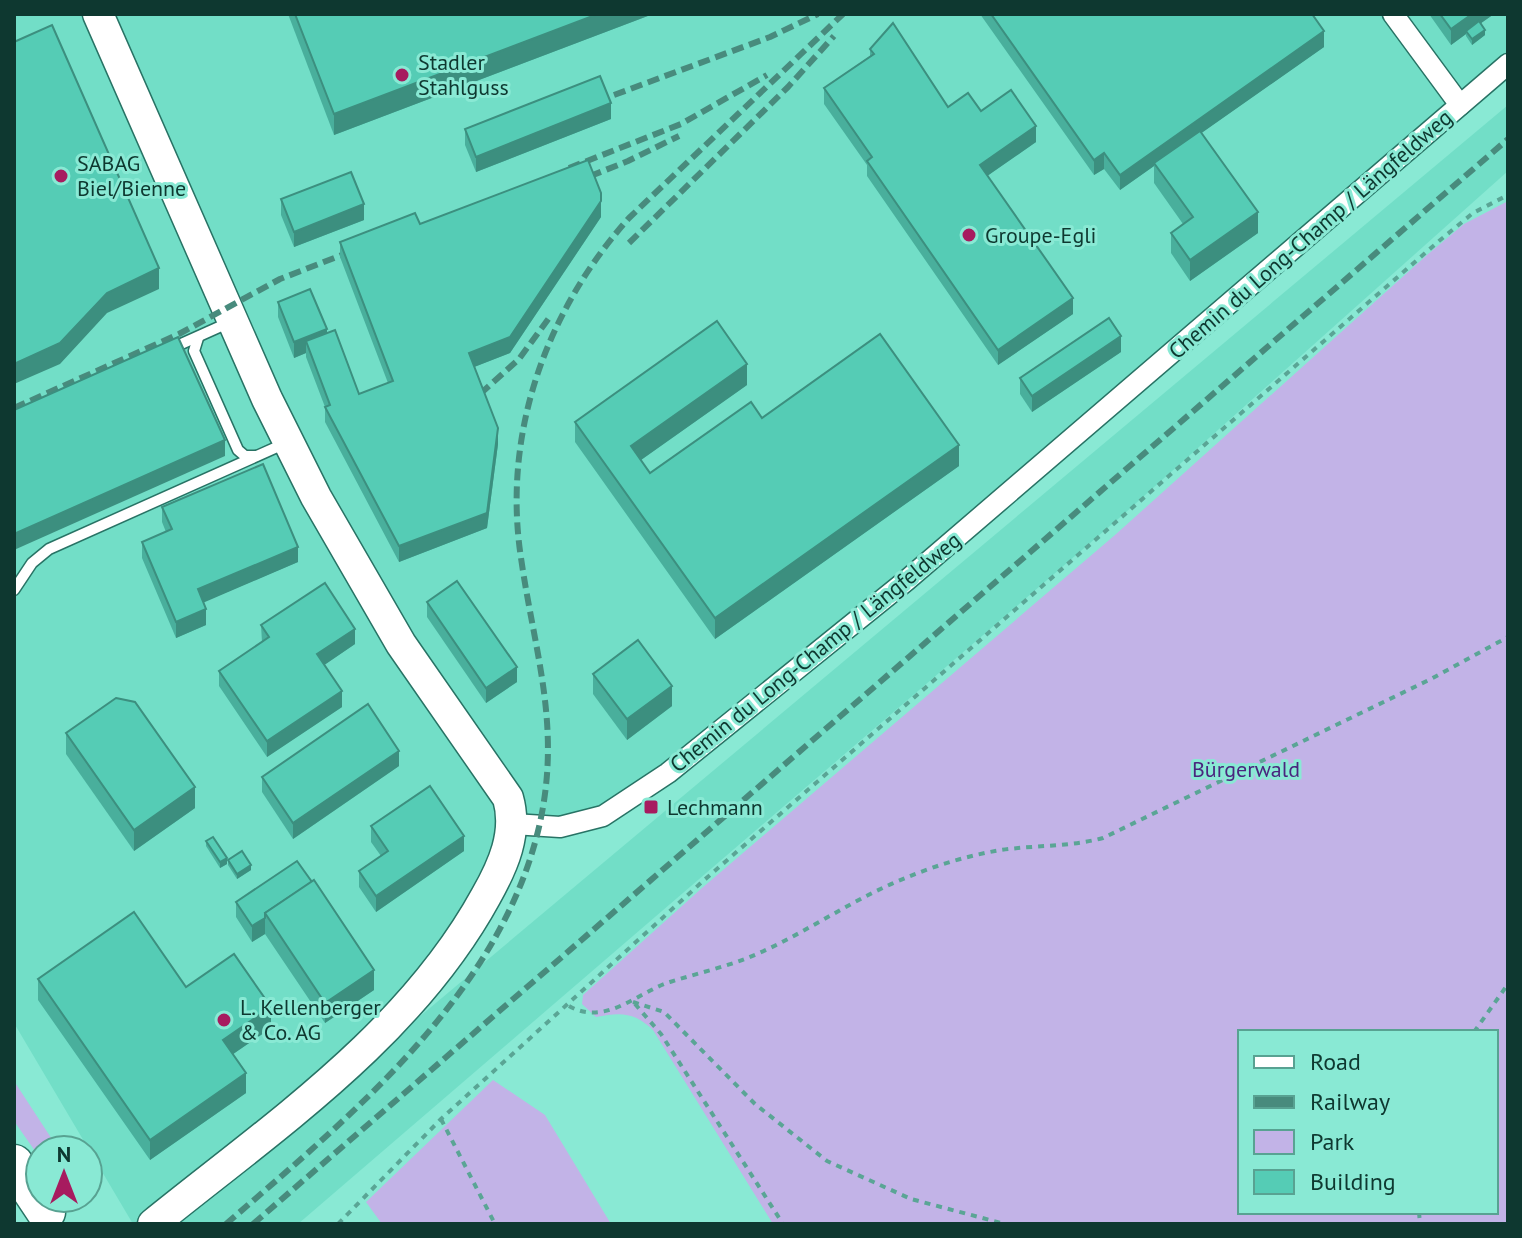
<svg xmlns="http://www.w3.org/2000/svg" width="1522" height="1238" font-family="'PT Sans',sans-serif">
  <rect width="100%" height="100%" fill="#89e9d4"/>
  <g fill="#72dec7">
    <polygon points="14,14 1508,14 1508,64 907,580 603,816 513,824 447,961 153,1224 133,1224 14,1023"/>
    <polygon points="1508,105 1508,171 1125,513 298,1224 172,1224"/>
  </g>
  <g fill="#c2b3e7" fill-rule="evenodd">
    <path d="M1508,201V1224H773L653,1030C634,1012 621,1012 596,1017L582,1004L583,995L702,888L1115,535L1427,255L1464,224ZM1240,1032H1496V1212H1240Z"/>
    <polygon points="493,1080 545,1115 611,1224 382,1224 366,1202"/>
    <polygon points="14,1081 59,1150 40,1150 40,1158 14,1121"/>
  </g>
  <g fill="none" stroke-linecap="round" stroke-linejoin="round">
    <g stroke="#287365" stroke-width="13">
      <g id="lane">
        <polyline points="198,338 194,351 238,450 245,456 256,456"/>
        <polyline points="170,349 228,323"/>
        <polyline points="14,590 32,563 49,549 286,443"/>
      </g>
    </g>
    <g stroke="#287365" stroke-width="23">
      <g id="street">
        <polyline points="1393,14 1460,105"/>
        <polyline points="513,824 560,827 603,816 668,773 907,580 1508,64"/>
      </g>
    </g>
    <g stroke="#287365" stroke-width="33">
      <path id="secondary" d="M98,14L267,399L316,497L401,644L508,798C518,833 503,866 486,896C410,1035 274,1126 153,1224"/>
    </g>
    <g stroke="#287365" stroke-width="41">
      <polyline id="highway" points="14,1164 46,1212"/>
    </g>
    <g stroke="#5aa595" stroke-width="4" stroke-dasharray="6 6" stroke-linecap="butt">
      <polyline points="633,1002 664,1012 755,1104 827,1161 911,1199 1005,1224"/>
      <polyline points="635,1004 661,1034 783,1224"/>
      <path d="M569,1006C605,1027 638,992 670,982C695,974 721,968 745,959C801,937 851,899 908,877C937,865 970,855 1001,850C1036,845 1069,847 1103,838L1431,679L1508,637"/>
      <polyline points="1474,1032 1508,984"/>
      <polyline points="441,1119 495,1224"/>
      <polyline points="1419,1212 1420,1224"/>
      <polyline points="338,1224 441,1119 702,882 1439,241 1473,213 1508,195"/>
    </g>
    <use href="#lane" stroke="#fff" stroke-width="10"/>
    <use href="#street" stroke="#fff" stroke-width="20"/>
    <use href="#secondary" stroke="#fff" stroke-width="30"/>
    <use href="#highway" stroke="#fff" stroke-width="38"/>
    <g stroke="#488b7d" stroke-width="6" stroke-dasharray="12 6" stroke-linecap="butt">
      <polyline points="614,95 770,37 818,14"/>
      <polyline points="569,168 681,124 767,75"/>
      <polyline points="573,183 628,161 679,136"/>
      <polyline points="629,243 788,87 834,36"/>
      <polyline points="480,394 519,359 549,318"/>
      <polyline points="14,408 179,334 280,279 360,248"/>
      <path d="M226,1224C351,1116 500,994 539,827C562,727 535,655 521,558C502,434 546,311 629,218L843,14"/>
      <polyline points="253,1224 1508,139"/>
    </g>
  </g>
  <g fill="#49af9c">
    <polygon points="288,14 653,14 334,135"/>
    <polygon points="980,14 1312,14 1324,47 1201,133 1258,233 1190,281 1171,253 1171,233 1183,224 1154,183 1154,166 1120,190 1104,169 1094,175"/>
    <polygon points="1429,14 1494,14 1481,23 1485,35 1472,45 1466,36 1466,34 1451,45"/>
    <polygon points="870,49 948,107 981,111 1036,142 987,176 1073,314 998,365 867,176 867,165 824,104 824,88 870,56"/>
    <polygon points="611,119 476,172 465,145 465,129"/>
    <polygon points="281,199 364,220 294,247 281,215"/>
    <polygon points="601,217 510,353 474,367 498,444 487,528 399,562 325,422 325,407 306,357 306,353 294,358 278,317 278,302 327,334 359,394 388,383 340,257 340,242 420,224"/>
    <polygon points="1121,352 1032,412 1020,394 1020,378"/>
    <polygon points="747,385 641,460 650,473 762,418 959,466 715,639 575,442 575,422"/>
    <polygon points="162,507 298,562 203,602 206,625 176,638 142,558 142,542 166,532 162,522"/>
    <polygon points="427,602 517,682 486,703 427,617"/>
    <polygon points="261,625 355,644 324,665 342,707 267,757 219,686 219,671 262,642"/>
    <polygon points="593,674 672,706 627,740 593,694"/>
    <polygon points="66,733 195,808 134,851 66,754"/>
    <polygon points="399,766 293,839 262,792 262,777"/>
    <polygon points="371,826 464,851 376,912 359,887 359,871 381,856 371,842"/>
    <polygon points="206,841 227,864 220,868 206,846"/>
    <polygon points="228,860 251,870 237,879 228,865"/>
    <polygon points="297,861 374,990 325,1023 265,934 252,942 236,917 236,902"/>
    <polygon points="38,979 186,987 271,1028 233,1054 246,1093 150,1160 38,1000"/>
  </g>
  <g fill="#3c8f7f">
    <polygon points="598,14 653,14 334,135 334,114"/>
    <polygon points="1472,14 1494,14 1467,33 1466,31 1466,34 1451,45 1451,29"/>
    <polygon points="1485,30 1485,35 1472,45 1472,39"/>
    <polygon points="1324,31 1324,47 1156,165 1154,163 1154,166 1120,190 1120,175"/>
    <polygon points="611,103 611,119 476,172 476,157"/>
    <polygon points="1036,126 1036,142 980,181 980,165"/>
    <polygon points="1104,153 1104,169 1094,175 1094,160"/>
    <polygon points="601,201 601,217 510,353 469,369 469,353"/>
    <polygon points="364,204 364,220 294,247 294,232"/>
    <polygon points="1258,212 1258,233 1190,281 1190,260"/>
    <polygon points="159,268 159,289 107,313 60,364 14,384 14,364 107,293"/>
    <polygon points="1073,298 1073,314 998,365 998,350"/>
    <polygon points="327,329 327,345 306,341 306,353 294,358 294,342"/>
    <polygon points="1121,336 1121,352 1032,412 1032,396"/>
    <polygon points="747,364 747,385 631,467 631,446"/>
    <polygon points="498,428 498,444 487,528 399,562 399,546"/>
    <polygon points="225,440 225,456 14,550 14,534"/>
    <polygon points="959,445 959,466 715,639 715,618"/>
    <polygon points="298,547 298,562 198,605 198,589"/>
    <polygon points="206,609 206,625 176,638 176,622"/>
    <polygon points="355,629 355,644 317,670 317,654"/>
    <polygon points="517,667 517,682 486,703 486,688"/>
    <polygon points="672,686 672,706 627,740 627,719"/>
    <polygon points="342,691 342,707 267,757 267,741"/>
    <polygon points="399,751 399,766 293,839 293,823"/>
    <polygon points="195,787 195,808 134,851 134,830"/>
    <polygon points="464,836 464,851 376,912 376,896"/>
    <polygon points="227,858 227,864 220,868 220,862"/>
    <polygon points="251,865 251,870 237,879 237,874"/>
    <polygon points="265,918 265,934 252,942 252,926"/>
    <polygon points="374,970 374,990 325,1023 325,1003"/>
    <polygon points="271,1007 271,1028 223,1061 223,1040"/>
    <polygon points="246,1073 246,1093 150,1160 150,1140"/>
  </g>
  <g fill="#55ccb5" stroke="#3c8f7f" stroke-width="2">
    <polygon points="295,14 598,14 334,114"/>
    <polygon points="991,14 1312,14 1324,31 1120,175 1104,153 1094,160"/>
    <polygon points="1440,14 1472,14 1451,29"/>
    <polygon points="1479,21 1485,30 1472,39 1466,31"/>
    <polygon points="893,23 948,107 968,93 981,111 1011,90 1036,126 980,165 1073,298 998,350 867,161 872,157 824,88 874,54 870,49"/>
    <polygon points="52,25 159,268 107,293 60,343 14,364 14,42"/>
    <polygon points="600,76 611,103 476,157 465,129"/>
    <polygon points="1200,131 1258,212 1190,260 1171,233 1193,217 1154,163"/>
    <polygon points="588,160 601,193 601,201 510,337 469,353 498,428 487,513 399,546 325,407 330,405 306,341 335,330 359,394 393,381 340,242 415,213 420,224"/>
    <polygon points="351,172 364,204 294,232 281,199"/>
    <polygon points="310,289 327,329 294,342 278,302"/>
    <polygon points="1109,318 1121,336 1032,396 1020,378"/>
    <polygon points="717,321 747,364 631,446 650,473 751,402 762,418 880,334 959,445 715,618 575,422"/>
    <polygon points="178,337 225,440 14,534 14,410"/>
    <polygon points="263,464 298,547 198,589 206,609 176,622 142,542 172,529 162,507"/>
    <polygon points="457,581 517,667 486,688 427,602"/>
    <polygon points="325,583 355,629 317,654 342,691 267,741 219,671 269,637 261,625"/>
    <polygon points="638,640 672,686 627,719 593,674"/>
    <polygon points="116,698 135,702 195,787 134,830 66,733"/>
    <polygon points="368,704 399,751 293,823 262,777"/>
    <polygon points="430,786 464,836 376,896 359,871 388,851 371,826"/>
    <polygon points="213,837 227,858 220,862 206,841"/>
    <polygon points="242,851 251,865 237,874 228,860"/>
    <polygon points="297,861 312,882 265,913 265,918 252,926 236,902"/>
    <polygon points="314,880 374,970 325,1003 265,913"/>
    <polygon points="134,912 186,987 234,954 271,1007 223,1040 246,1073 150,1140 38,979"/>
  </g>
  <g fill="#a71b5f" stroke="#89e9d4" stroke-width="3">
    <circle cx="402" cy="75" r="8"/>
    <circle cx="61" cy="176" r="8"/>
    <circle cx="969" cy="235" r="8"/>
    <rect x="643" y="799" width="16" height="16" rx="4"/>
    <circle cx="224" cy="1020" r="8"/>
  </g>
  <g text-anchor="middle" stroke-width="6" stroke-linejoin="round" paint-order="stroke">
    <g font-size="22" fill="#0e3830" stroke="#89e9d4" text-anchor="start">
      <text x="418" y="70">Stadler<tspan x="418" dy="25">Stahlguss</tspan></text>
      <text x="77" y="171">SABAG<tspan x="77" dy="25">Biel/Bienne</tspan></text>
      <text x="985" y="243">Groupe-Egli</text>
      <text x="667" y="815">Lechmann</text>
      <text x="240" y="1015">L. Kellenberger<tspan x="240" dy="25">&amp; Co. AG</tspan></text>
    </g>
    <g font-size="22" fill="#0e3830" stroke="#89e9d4">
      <text transform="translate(1310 234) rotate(-41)" y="8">Chemin du Long-Champ / Längfeldweg</text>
      <text transform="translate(815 652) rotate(-39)" y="8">Chemin du Long-Champ / Längfeldweg</text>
    </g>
    <g font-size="22" fill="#4a257e" stroke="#89e9d4">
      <text x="1246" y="777">Bürgerwald</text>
    </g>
  </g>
  <rect width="1522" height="1238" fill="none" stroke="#0e3830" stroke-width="32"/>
  <rect x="1238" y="1030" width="260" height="184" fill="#89e9d4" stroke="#58a292" stroke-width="2"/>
  <rect x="1254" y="1056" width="40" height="12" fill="#ffffff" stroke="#58a292" stroke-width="2"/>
  <text x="1310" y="1070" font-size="24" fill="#0e3830">Road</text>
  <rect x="1254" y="1096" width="40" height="12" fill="#488b7d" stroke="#58a292" stroke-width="2"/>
  <text x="1310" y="1110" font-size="24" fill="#0e3830">Railway</text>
  <rect x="1254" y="1130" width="40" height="24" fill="#c2b3e7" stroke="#58a292" stroke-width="2"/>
  <text x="1310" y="1150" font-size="24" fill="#0e3830">Park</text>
  <rect x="1254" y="1170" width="40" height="24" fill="#55ccb5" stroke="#58a292" stroke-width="2"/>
  <text x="1310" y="1190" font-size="24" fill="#0e3830">Building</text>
  <g transform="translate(64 1174)"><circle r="38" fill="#89e9d4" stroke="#58a292" stroke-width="2"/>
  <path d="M0-6L14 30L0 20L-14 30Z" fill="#a71b5f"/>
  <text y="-12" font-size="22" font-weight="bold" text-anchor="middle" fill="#0e3830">N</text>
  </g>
</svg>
